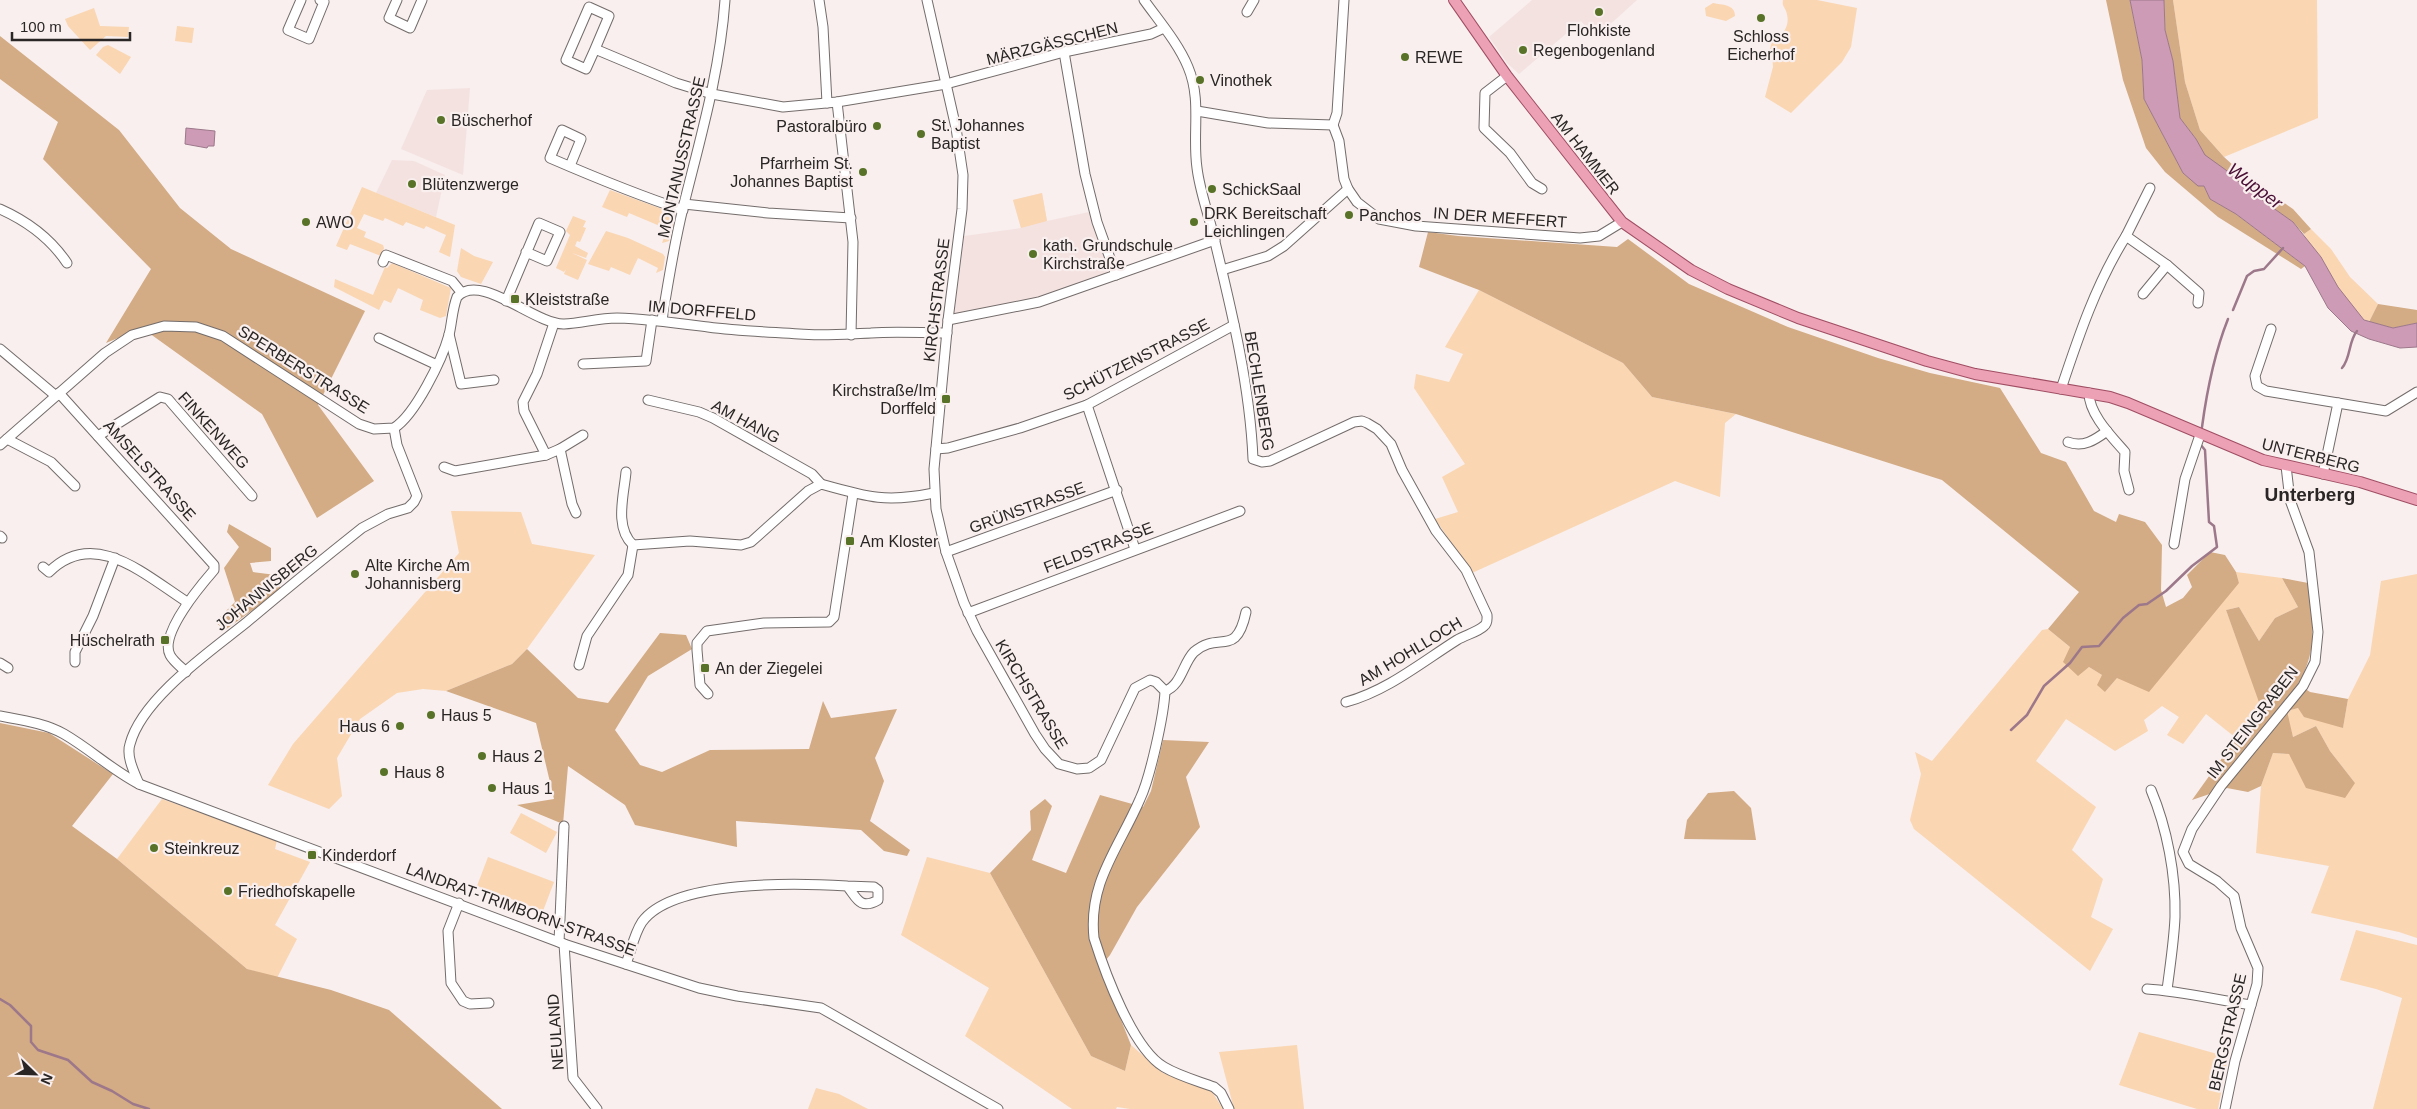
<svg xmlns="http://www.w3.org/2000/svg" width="2417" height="1109" font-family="Arial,sans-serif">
  <rect width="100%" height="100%" fill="#f8efee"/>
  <g fill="#f4e2e0">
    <polygon points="1532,0 1637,0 1595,38 1581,21 1519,74 1507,63 1489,37"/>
    <polygon points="470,88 463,175 401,149 427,90"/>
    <polygon points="392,160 414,161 445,175 436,217 376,193"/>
    <polygon points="1042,193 1047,221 1089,212 1112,271 1040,298 954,316 964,236 1021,228 1013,200"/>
  </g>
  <g fill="#fad6b2">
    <path d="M1783,0H1817L1857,8L1851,47L1842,62L1791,113L1765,97L1773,67L1772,51L1770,49L1772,41C1784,35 1791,25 1786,11C1784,6 1782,6 1783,0Z"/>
    <polygon points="2173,0 2317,0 2318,118 2224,157 2200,130 2185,82"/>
    <path d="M1713,3C1722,5 1735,4 1735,16L1726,21L1706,16L1705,8Z"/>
    <polygon points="94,8 100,26 129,27 128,37 106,36 90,50 68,26 65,19"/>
    <polygon points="177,26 194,28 192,43 175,41"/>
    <polygon points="108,45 131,57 120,74 96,55 103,47"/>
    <polygon points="362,187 455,225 450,257 439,252 446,235 426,226 424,229 406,222 403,226 385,218 383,221 364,214 357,228 366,232 364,237 383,245 384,248 381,256 350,244 347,250 336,246"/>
    <polygon points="610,190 673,213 675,216 669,241 662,243 667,229 629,213 627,217 602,207"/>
    <polygon points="1042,193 1047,221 1021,228 1013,200"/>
    <polygon points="573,216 586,221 583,227 586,228 580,242 577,241 575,246 588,253 586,258 572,253 587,260 578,280 564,274 566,269 564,272 556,268 570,235 566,231"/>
    <path d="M2311,229L2331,249L2350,277L2378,304L2369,322C2345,311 2335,277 2320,256C2315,249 2308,243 2304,234Z"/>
    <polygon points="606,231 628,238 663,254 665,257 663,270 656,273 658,268 638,258 630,275 611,267 609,271 588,264"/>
    <polygon points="461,248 474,256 493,262 481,284 461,277 457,271"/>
    <polygon points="392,263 451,288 446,316 440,318 420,310 423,300 398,288 391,303 384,300 379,310 334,287 335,279 373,295 385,267 387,268"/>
    <polygon points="1479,290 1623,363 1652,397 1736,414 1725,423 1720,497 1675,481 1472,573 1435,519 1458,512 1442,477 1465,464 1414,388 1416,374 1449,382 1463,354 1445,347"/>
    <polygon points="451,511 521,512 532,544 595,555 527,649 512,664 446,691 423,689 397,693 360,719 337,758 342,796 329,809 268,785 293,744 459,553"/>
    <polygon points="2236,572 2282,578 2298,607 2275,618 2259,641 2239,607 2226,610 2261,705 2236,738 2206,714 2183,744 2167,735 2179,717 2162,706 2144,720 2148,731 2115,751 2066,719 2036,761 2096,807 2072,850 2103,879 2091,917 2113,929 2090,971 1914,829 1910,820 1921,774 1915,752 1932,761 2042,630 2048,629 2070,647 2078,675 2089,667 2102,675 2105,692 2117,678 2239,583"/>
    <polygon points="2417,574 2417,938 2399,932 2311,913 2329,866 2256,853 2261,786 2273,753 2289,754 2355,783 2330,751 2316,726 2293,737 2286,711 2298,708 2343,728 2348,699 2370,655 2381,581"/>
    <polygon points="162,799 277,840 275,849 310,862 275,925 297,939 277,978 247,969 117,859"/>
    <polygon points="521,813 557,832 546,853 510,833"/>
    <polygon points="488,857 554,882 543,911 477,886"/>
    <polygon points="927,857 990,873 1091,1056 1125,1071 1131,1045 1163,1073 1211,1090 1223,1109 1130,1109 1117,1107 1116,1109 1072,1109 965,1036 989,988 901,935"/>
    <polygon points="2356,930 2417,945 2417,1109 2373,1109 2402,998 2376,989 2340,980"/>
    <polygon points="2139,1032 2228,1057 2218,1109 2197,1109 2119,1085"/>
    <polygon points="1297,1045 1304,1109 1234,1109 1219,1052"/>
    <polygon points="816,1088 839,1094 868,1109 808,1109"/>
  </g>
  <g fill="#d3ab84">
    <polygon points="2106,0 2130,0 2142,60 2144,99 2183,173 2198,185 2204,186 2210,199 2236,214 2305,266 2301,269 2218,217 2165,172 2146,148 2123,80"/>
    <polygon points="2164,0 2173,0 2185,82 2200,130 2224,157 2245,176 2293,209 2311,229 2304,234 2293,222 2245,188 2230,173 2204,155 2196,139 2180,118 2173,61 2165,30"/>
    <polygon points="0,36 119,130 180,208 231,249 365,311 318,405 374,481 317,518 262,414 142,328 106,343 151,269 43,159 58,122 0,79"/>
    <polygon points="1428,232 1458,236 1617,247 1628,239 1689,284 1788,327 1878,358 1930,373 2000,388 2041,453 2066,462 2094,511 2116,522 2119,514 2145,522 2162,545 2161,590 2166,607 2183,598 2192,587 2187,575 2210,552 2225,555 2236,572 2239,583 2149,692 2117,678 2105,692 2097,685 2102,675 2089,667 2078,676 2063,662 2070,647 2048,629 2079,592 1942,480 1736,414 1652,397 1623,363 1479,290 1419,267"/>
    <polygon points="2378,304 2417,310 2417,323 2393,328 2369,322"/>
    <polygon points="229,524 271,548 271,561 250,563 253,572 276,575 281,590 225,630 215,622 235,602 224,568 239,547 227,532"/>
    <path d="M2282,578L2308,583C2312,622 2319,648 2298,684L2310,692L2348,699L2343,728L2304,717L2298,708L2287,711L2293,737L2316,726L2330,751L2355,783L2345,798L2306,788L2289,754L2273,753L2261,786L2248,792L2227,788L2192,800L2260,705L2226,610L2239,607L2259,641L2275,618L2298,607Z"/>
    <polygon points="660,633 686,635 692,649 648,676 615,730 640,765 662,772 710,750 809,749 823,701 831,718 897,709 875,758 884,781 870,821 910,850 907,856 884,851 861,830 736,821 737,847 635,825 625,805 568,766 563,824 517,805 554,799 536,723 446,691 512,664 527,649 578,698 608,703"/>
    <polygon points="0,723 49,733 113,774 72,826 117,859 247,969 331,990 389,1010 502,1109 0,1109"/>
    <polygon points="1163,740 1209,742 1186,777 1200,827 1137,907 1110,955 1100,967 1131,1045 1125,1071 1091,1056 990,873 1031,830 1030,811 1045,799 1052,806 1032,860 1066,873 1100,795 1143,807 1151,791"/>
    <polygon points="1734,791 1751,808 1756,840 1684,839 1687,820 1708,793"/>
  </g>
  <g fill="#ce9bb6" stroke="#9c788a">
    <polygon points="2130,0 2164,0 2165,30 2173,61 2180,118 2196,139 2205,155 2230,173 2245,188 2293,222 2321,257 2338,287 2364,320 2393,328 2417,323 2417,347 2400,348 2369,339 2351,331 2328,308 2305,266 2236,214 2210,199 2204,186 2198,186 2183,173 2144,99 2142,60"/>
    <polygon points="186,128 215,131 214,146 208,146 207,148 185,144"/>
  </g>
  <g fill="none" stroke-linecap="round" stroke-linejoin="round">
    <g stroke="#9c788a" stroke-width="2.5">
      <polyline points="2233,310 2247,276 2254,271 2264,269 2283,248"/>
      <path d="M2342,368C2351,358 2348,342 2357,331"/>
      <path d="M2202,427C2207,390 2214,354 2228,319"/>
      <polyline points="2011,730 2027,715 2044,686 2070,663 2082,647 2099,646 2123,618 2139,605 2147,604 2166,591 2192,566 2217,547 2214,526 2209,522 2205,450 2200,444"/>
      <polyline points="0,999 10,1005 31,1026 31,1042 38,1050 68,1060 92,1082 112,1091 133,1104 149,1109"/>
    </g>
    <g stroke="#736c6b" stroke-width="11">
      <g id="minor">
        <polyline points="301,0 288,30 309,39 324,2 320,0"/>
        <polyline points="397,0 389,18 410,28 422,0"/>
        <polyline points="819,0 823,27 827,103"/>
        <path d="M927,0L956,128L963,175L962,209L948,320L934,469L936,509L946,552L964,603L977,631L1035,734L1045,749L1059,764L1077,769L1089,768L1101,760L1135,688L1150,680L1156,682L1165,691C1164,715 1150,778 1140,799C1119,848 1088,882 1094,938C1105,973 1133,1049 1164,1067C1179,1076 1198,1081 1214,1087L1221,1093L1229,1109"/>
        <path d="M1144,0C1159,21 1178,43 1188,67C1202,100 1192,134 1197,168C1200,193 1210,218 1215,242C1232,312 1250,387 1253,459L1262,462L1270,461L1354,422L1362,421L1367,423L1377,429L1391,444L1402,470L1436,531L1466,570L1487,615C1487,619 1488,623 1484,626C1478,632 1465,635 1457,640C1422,662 1387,691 1346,702"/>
        <polyline points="1247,12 1254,0"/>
        <polyline points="595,49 586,69 566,60 589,7 609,16 595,49 676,83 712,94 783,107 837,102 946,84 1064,52 1151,34 1164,28"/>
        <polyline points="1064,52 1085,174 1097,222 1116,275"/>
        <polyline points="1507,76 1485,93 1484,128 1510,153 1532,183 1542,189"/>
        <polyline points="837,102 853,242 851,335"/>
        <polyline points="1197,111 1268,123 1333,125"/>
        <polyline points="1333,125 1339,141 1344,179 1348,189 1357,202 1379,219 1416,226 1580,238 1599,236 1622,222"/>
        <polyline points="1333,125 1337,113 1344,0"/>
        <path d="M570,166L581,139L562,130L550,158C594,177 637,195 683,210"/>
        <polyline points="684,204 768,213 851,218"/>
        <path d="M0,209C27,221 51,239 67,263"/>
        <polyline points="2126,236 2150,188"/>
        <polyline points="383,262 386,255 452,281 461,292"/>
        <polyline points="1222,270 1268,256 1284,246 1348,189"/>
        <polyline points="2143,294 2167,265"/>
        <polyline points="506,301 539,223 560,232 547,261 526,252"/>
        <path d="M662,320C668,282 674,245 683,208C700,139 720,72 725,0"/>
        <polyline points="948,320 1039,302 1215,240"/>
        <polyline points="554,323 537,374 523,402 524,411 546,455 560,449 572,504 576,513"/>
        <polyline points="2271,329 2255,376 2257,386 2266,391 2338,403 2323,474"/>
        <polyline points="449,334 461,384 494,380"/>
        <polyline points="379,338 437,365"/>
        <polyline points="0,349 56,396"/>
        <polyline points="583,364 646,361 652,320"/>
        <path d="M2061,389C2079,335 2096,284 2126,236L2167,265L2199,293L2198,303"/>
        <path d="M59,393L214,565V570C201,585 159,634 170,655C173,661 181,667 186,672"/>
        <path d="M2089,393C2089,414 2111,436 2125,452L2124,471L2129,490"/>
        <polyline points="648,400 699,412 713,418 812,474 821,484"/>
        <polyline points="2338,403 2386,411 2417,392"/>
        <polyline points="1087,405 1135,549"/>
        <polyline points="98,436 160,397 168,399 252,496"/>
        <polyline points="7,439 51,462 75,486"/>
        <path d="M2068,442C2083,448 2095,440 2107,431"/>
        <path d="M0,445L105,353L132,335L164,326L196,327L223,336L359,424L374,429L394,428C415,415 442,360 449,335C452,323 452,310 457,297C480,271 535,325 564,324C582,323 599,318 617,318C648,319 677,323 708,327C738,331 769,332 799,334C823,336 846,334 871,333C896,331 922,333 947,333"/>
        <polyline points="560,449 583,435"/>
        <polyline points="936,449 948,448 1020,428 1087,405 1234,325"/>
        <polyline points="444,467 455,471 546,455"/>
        <path d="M626,472C624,495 614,527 633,545L690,541L741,545L751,542L808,491L821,484C867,497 886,503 934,493"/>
        <polyline points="0,536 2,538"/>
        <polyline points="2174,544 2185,479 2200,435"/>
        <polyline points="946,552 1117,490"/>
        <path d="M43,567L49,572C94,527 145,575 187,602"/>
        <polyline points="968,613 1240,511"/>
        <polyline points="75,662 75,652 93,616 115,558"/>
        <polyline points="0,663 8,668"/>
        <polyline points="579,665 587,636 628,575 633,545"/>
        <path d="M1165,691C1181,686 1183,663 1194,652C1219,630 1236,659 1246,612"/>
        <polyline points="708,694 700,685 697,650 697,643 707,631 764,623 829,622 834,617 853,494"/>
        <path d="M0,716C21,720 45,723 64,734C90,749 112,770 139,784L564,944L699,988L737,996L821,1008L998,1109"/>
        <path d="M139,784C134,772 126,756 130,744C142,698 211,651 247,622C285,590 323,559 362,528L388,514L408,508L414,502L417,496L397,445L394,428"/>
        <path d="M2151,790C2167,828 2176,875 2175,917C2174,941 2170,966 2167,990"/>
        <polyline points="459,903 448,931 451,983 463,1001 470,1004 489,1003"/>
        <polyline points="559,942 564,826"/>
        <polyline points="564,944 573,1078 597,1109"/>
        <path d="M626,964C631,951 634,934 642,922C673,879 799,883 847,886C856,896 859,911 878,900V890L874,887L847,886"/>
        <path d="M2147,989C2180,991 2217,1000 2251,1005"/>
        <polyline points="2225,1109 2235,1061 2257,984 2258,968 2241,928 2234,896 2217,881 2189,864 2183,852 2192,829 2221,786 2303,686 2315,662 2318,632 2309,552 2290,500 2286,466"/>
      </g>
    </g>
    <g stroke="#a04d63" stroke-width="12">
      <polyline id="major" points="1454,0 1507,76 1622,222 1691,270 1728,289 1798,318 1927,361 1975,374 2110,397 2128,403 2263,460 2360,482 2417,500"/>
    </g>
    <use href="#minor" stroke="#fff" stroke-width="9"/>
    <use href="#major" stroke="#eca1b5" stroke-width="10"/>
  </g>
  <g fill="#587327" stroke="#f8efee" stroke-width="2">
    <circle cx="1599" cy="12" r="5"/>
    <circle cx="1761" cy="18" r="5"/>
    <circle cx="1523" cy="50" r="5"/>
    <circle cx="1405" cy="57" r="5"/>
    <circle cx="1200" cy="80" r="5"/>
    <circle cx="441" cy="120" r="5"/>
    <circle cx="877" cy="126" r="5"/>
    <circle cx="921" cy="134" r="5"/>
    <circle cx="863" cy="172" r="5"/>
    <circle cx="412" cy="184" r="5"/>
    <circle cx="1212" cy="189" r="5"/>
    <circle cx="1349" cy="215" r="5"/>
    <circle cx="306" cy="222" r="5"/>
    <circle cx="1194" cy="222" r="5"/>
    <circle cx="1033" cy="254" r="5"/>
    <rect x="510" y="294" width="10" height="10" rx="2.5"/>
    <rect x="941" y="394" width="10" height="10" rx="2.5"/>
    <rect x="845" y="536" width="10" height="10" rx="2.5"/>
    <circle cx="355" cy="574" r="5"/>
    <rect x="160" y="635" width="10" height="10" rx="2.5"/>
    <rect x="700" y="663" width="10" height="10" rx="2.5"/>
    <circle cx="431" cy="715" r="5"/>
    <circle cx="400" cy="726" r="5"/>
    <circle cx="482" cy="756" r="5"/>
    <circle cx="384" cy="772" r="5"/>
    <circle cx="492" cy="788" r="5"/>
    <circle cx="154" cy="848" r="5"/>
    <rect x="307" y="850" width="10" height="10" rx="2.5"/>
    <circle cx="228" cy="891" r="5"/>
  </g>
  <g text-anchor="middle" stroke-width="4.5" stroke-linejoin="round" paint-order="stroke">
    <g font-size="16" fill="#292625" stroke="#f8efee" text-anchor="start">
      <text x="1599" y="36" text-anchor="middle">Flohkiste</text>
      <text x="1761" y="42" text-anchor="middle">Schloss<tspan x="1761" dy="18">Eicherhof</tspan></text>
      <text x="1533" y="56">Regenbogenland</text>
      <text x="1415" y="63">REWE</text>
      <text x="1210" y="86">Vinothek</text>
      <text x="451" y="126">Büscherhof</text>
      <text x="931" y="131">St. Johannes<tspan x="931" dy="18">Baptist</tspan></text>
      <text x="867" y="132" text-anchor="end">Pastoralbüro</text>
      <text x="853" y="169" text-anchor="end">Pfarrheim St.<tspan x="853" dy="18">Johannes Baptist</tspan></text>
      <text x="422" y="190">Blütenzwerge</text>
      <text x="1222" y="195">SchickSaal</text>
      <text x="1204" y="219">DRK Bereitschaft<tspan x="1204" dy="18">Leichlingen</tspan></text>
      <text x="1359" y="221">Panchos</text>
      <text x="316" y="228">AWO</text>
      <text x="1043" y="251">kath. Grundschule<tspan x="1043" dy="18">Kirchstraße</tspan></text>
      <text x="525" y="305">Kleiststraße</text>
      <text x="936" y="396" text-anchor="end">Kirchstraße/Im<tspan x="936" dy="18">Dorffeld</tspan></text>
      <text x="860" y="547">Am Kloster</text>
      <text x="365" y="571">Alte Kirche Am<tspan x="365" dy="18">Johannisberg</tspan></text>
      <text x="155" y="646" text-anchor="end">Hüschelrath</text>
      <text x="715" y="674">An der Ziegelei</text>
      <text x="441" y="721">Haus 5</text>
      <text x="390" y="732" text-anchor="end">Haus 6</text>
      <text x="492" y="762">Haus 2</text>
      <text x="394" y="778">Haus 8</text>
      <text x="502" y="794">Haus 1</text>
      <text x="164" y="854">Steinkreuz</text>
      <text x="322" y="861">Kinderdorf</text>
      <text x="238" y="897">Friedhofskapelle</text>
    </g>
    <g font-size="16" fill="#292625" stroke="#f8efee">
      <text transform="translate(1052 43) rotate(-14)" y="6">MÄRZGÄSSCHEN</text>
      <text transform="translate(1586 153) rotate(52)" y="6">AM HAMMER</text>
      <text transform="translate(681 157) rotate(-77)" y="6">MONTANUSSTRASSE</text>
      <text transform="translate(1500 217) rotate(4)" y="6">IN DER MEFFERT</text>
      <text transform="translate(936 300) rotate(-83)" y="6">KIRCHSTRASSE</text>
      <text transform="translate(702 310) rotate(5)" y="6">IM DORFFELD</text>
      <text transform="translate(1136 359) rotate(-27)" y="6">SCHÜTZENSTRASSE</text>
      <text transform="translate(304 369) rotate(32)" y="6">SPERBERSTRASSE</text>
      <text transform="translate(1260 391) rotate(81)" y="6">BECHLENBERG</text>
      <text transform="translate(746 421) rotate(28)" y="6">AM HANG</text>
      <text transform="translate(214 430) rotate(48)" y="6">FINKENWEG</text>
      <text transform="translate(2311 455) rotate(14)" y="6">UNTERBERG</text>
      <text transform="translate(150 470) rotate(48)" y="6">AMSELSTRASSE</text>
      <text transform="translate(1027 507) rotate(-20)" y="6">GRÜNSTRASSE</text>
      <text transform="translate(1098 547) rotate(-21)" y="6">FELDSTRASSE</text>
      <text transform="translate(266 587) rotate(-39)" y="6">JOHANNISBERG</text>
      <text transform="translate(1410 651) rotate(-31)" y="6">AM HOHLLOCH</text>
      <text transform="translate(1032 694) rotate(59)" y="6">KIRCHSTRASSE</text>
      <text transform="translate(2252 722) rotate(-52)" y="6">IM STEINGRABEN</text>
      <text transform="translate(521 909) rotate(20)" y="6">LANDRAT-TRIMBORN-STRASSE</text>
      <text transform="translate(555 1032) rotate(-94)" y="6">NEULAND</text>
      <text transform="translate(2227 1032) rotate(-77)" y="6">BERGSTRASSE</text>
    </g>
    <g font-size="18" font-style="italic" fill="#4a0e35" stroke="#f8efee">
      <text transform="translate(2255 186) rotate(37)" y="6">Wupper</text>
    </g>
    <g font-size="19" font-weight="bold" fill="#292625" stroke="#f8efee">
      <text x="2310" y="501">Unterberg</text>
    </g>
  </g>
  <g transform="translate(35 1074) rotate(113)" stroke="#f8efee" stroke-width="4" paint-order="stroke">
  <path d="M0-4L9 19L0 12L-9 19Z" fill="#292625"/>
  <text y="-8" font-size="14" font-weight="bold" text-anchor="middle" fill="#292625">N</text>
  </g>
  <path d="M12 32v8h118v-8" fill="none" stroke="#292625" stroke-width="2.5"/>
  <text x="20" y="32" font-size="15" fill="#292625" stroke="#f8efee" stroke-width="4" paint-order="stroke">100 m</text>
</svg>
